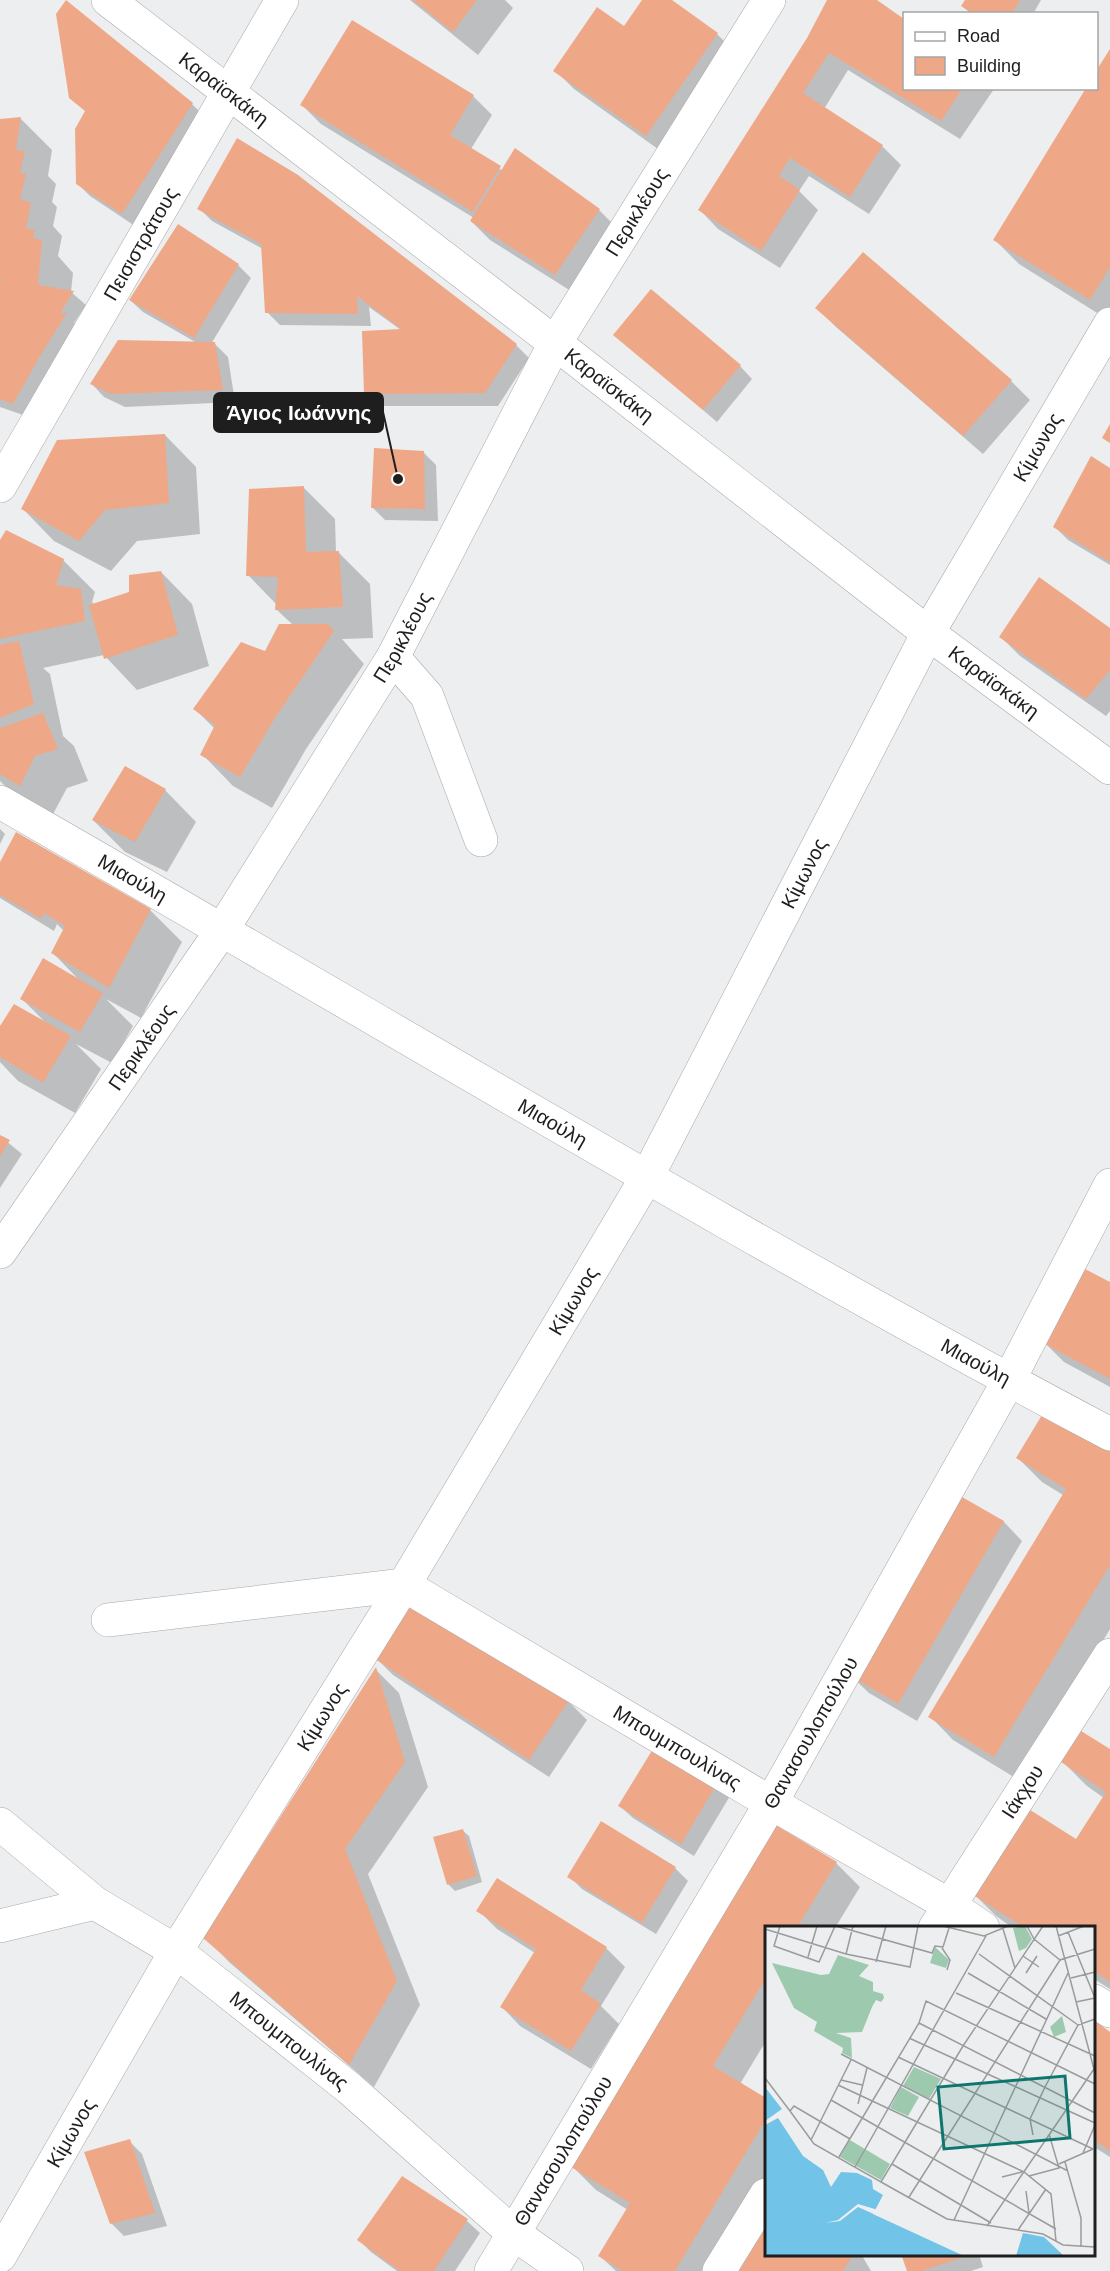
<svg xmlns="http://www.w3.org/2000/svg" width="1110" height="2271" font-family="Helvetica,sans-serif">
  <rect width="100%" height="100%" fill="#edeeef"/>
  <g fill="#0003">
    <polygon points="410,0 505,0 513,8 478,55"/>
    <polygon points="644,0 670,0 717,34 736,53 665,154 574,89 555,70 624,28"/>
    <polygon points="829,0 874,0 904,21 904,88 994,89 960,139 848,70 824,109 882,146 901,165 869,214 809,176 799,191 818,210 780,268 718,229 700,210 809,39"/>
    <polygon points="967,0 1041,0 1033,14 971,14 963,6"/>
    <polygon points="1110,52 1110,321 1019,264 995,240 1096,88"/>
    <polygon points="473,96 492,115 471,149 503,171 599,210 618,229 574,293 490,240 471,221 474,218 321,124 302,105"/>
    <polygon points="192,104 205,117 135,226 90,196 77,183 87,111"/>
    <polygon points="21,119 52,150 48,176 56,184 52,202 57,207 53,226 62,236 58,256 73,273 71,292 86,305 74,323 79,327 26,416 0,407 0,121"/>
    <polygon points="199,208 516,345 529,358 498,406 378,406 365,393 401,330 369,307 371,326 280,325 267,312 263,249 212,221"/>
    <polygon points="238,265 251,278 211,344 215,344 228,357 235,402 125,407 104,397 92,384 197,343 143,312 130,300"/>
    <polygon points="817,308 1011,381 1030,400 983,454 836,327"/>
    <polygon points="615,335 740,366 752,379 717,422"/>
    <polygon points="165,435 196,467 200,534 137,541 111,571 54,541 23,509"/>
    <polygon points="423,452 436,465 438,521 385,520 372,507"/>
    <polygon points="1110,470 1110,565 1068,540 1055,527"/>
    <polygon points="303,487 335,519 336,552 338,552 370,584 373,638 342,639 364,664 306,749 272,808 233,786 202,754 215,729 195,709 266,653 293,625 277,610 277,605 248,575"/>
    <polygon points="0,543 63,560 95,592 92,602 95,605 130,593 161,572 192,604 209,666 137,690 104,655 43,668 50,674 63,736 74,746 88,781 67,788 52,816 8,789 0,781"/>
    <polygon points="1110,630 1110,711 1106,716 1020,656 1001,637"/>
    <polygon points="165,790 196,822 167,872 125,852 93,820"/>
    <polygon points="0,829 5,834 0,844"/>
    <polygon points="0,865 71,865 150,910 182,942 141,1018 106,999 133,1026 112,1063 76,1044 101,1069 75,1113 18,1081 0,1062 0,1028 46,1023 22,999 80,981 53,953 64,931 57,924 54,931 0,898"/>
    <polygon points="0,1136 22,1154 0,1188"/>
    <polygon points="1110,1284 1110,1387 1064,1362 1045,1343"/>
    <polygon points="1110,1452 1110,1629 1019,1780 953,1740 930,1716 1063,1495 1042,1482 1018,1458"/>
    <polygon points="956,1495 1004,1522 1022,1541 917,1721 869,1693 850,1675"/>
    <polygon points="374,1656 568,1701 587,1720 549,1777 393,1675"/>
    <polygon points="376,1670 399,1693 428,1787 368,1874 420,2005 374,2087 229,1962 205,1937"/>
    <polygon points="657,1746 730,1796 694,1856 633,1818 620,1806"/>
    <polygon points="1110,1750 1110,1989 1094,1979 1094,1928 1013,1928 996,1916 972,1892 1076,1841 1104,1798 1087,1786 1063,1762"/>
    <polygon points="777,1827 836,1863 860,1887 835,1928 766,1928 766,2041 740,2084 766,2100 766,2182 713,2271 616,2271 600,2256 628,2210 596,2190 572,2166"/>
    <polygon points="462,1830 469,1836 482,1882 455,1891 449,1885 434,1838"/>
    <polygon points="675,1868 688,1881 656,1934 582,1889 569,1876"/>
    <polygon points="497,1880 606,1948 625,1967 601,2006 619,2024 591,2069 520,2026 502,2007 535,1953 497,1929 478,1910"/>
    <polygon points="1094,2022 1110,2033 1110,2157 1094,2147"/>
    <polygon points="129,2141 142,2154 167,2226 124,2236 111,2223"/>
    <polygon points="402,2178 467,2221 480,2233 455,2271 397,2271 371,2252 359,2240"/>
    <polygon points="766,2227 766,2254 861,2254 871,2271 739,2271"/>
    <polygon points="903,2254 979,2254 983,2267 971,2271 908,2271"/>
  </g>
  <g fill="#efa887">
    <polygon points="66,0 193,103 122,214 76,184 75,129 85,111 69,98 56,14"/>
    <polygon points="413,0 477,0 453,32"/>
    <polygon points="642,0 672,0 718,33 646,136 553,71 597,7 624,26"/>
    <polygon points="827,0 877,0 904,19 904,88 963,88 941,121 829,53 803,93 883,145 850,197 790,158 779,176 800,190 761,251 698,210 807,38"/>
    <polygon points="965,0 1020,0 1012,14 973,14 961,6"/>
    <polygon points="352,20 474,95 450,135 501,166 473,212 300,105"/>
    <polygon points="1110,49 1110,267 1090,300 993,240 1086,88 1096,88 1096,71"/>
    <polygon points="21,117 16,150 25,151 20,173 26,174 20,199 31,203 26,228 35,230 33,238 42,240 38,285 74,291 60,313 67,313 40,356 13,404 0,399 0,281 2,278 0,278 0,119"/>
    <polygon points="237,138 298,175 517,344 485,393 364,394 362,331 401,329 357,296 358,314 265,313 261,244 197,209"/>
    <polygon points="515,148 600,209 555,275 470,221"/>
    <polygon points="178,224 239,264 194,338 129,300"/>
    <polygon points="863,252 1012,380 963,436 815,308"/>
    <polygon points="651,289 741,365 703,410 613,335"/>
    <polygon points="118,340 215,342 223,390 111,394 90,384"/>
    <polygon points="1110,424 1110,443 1102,438"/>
    <polygon points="165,434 169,503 105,510 79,541 21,509 57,440"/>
    <polygon points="374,448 424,451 425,509 371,508"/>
    <polygon points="1091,456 1110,468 1110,562 1053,527"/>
    <polygon points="304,486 306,552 339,551 343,607 275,610 278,577 246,576 249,489"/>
    <polygon points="6,530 64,559 56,585 81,589 85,621 0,639 0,540"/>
    <polygon points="161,571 178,635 104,659 89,605 129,592 129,575"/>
    <polygon points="1039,577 1110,628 1110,670 1086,699 999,637"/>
    <polygon points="279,624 328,624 334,631 275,718 240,777 200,755 215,725 193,709 241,642 265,651"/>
    <polygon points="19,641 34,704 0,718 0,645"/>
    <polygon points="43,713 58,749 35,756 20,786 0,774 0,728"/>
    <polygon points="125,766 166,789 135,842 92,820"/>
    <polygon points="16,832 151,909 109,988 51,953 65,926 44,913 41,919 0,895 0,862"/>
    <polygon points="43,958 103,993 80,1032 20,999"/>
    <polygon points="14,1004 71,1036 43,1083 0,1057 0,1026"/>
    <polygon points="0,1135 10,1140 0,1156"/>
    <polygon points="1083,1268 1110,1282 1110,1379 1043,1343"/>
    <polygon points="1045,1410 1110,1450 1110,1565 994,1757 928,1717 1066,1489 1016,1458"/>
    <polygon points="955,1493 1004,1521 898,1704 849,1675"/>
    <polygon points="412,1596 569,1700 529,1760 372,1657"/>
    <polygon points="376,1667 405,1762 345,1849 397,1981 349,2065 203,1938"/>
    <polygon points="1081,1731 1110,1749 1110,1982 1094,1971 1094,1928 1025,1928 970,1893 1024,1806 1076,1839 1106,1792 1061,1762"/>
    <polygon points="656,1744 718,1782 681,1844 618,1806"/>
    <polygon points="601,1821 676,1867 642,1923 567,1877"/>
    <polygon points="776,1825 837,1862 797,1928 766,1928 766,1978 713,2066 766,2098 766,2119 675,2271 623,2271 598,2256 630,2203 571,2167"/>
    <polygon points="463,1829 477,1876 447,1885 433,1837"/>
    <polygon points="497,1878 607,1947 581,1990 601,2004 571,2051 500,2007 536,1949 476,1911"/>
    <polygon points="1094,2020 1110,2032 1110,2151 1094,2140"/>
    <polygon points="130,2139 155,2213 110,2224 84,2152"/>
    <polygon points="402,2176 468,2219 434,2271 400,2271 357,2240"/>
    <polygon points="766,2225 766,2254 854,2254 843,2271 737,2271"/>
    <polygon points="901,2254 969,2254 969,2255 922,2271 907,2271"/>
  </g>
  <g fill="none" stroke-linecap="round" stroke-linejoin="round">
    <g stroke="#a8a8aa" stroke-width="34">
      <g id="minor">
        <path id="s1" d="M108,0L555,343L928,633L1110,768"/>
        <path id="s2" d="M0,486L282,0"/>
        <polyline points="393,657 427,696 481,840"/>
        <path id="s3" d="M0,802C369,1013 734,1235 1110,1434"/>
        <path id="s4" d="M0,1252L222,930L393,657L555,343L769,0"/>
        <path id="s5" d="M108,1620L404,1585L771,1803L949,1905L983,1928"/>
        <path id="s6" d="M0,1824L95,1903L176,1951L349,2088L513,2233L567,2271"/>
        <polyline points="0,1926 95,1903"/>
        <path id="s7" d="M935,1928L1110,1655"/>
        <polyline points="1094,2001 1110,2011"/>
        <path id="s8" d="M0,2256L176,1951L404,1585L647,1177L928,633L1110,324"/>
        <path id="s9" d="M491,2271L771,1803L1009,1380L1110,1185"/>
        <polyline points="719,2271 766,2195"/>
      </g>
    </g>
    <use href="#minor" stroke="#fff" stroke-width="33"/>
  </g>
  <g text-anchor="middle" stroke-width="6" stroke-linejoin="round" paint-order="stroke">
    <g font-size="20" fill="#1e1e1f" stroke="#fff">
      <text dy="7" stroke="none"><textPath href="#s1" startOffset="146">Καραϊσκάκη</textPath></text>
      <text dy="7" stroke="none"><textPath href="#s4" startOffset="1221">Περικλέους</textPath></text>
      <text dy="7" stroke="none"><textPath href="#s2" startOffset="280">Πεισιστράτους</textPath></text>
      <text dy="7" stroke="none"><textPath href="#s1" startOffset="632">Καραϊσκάκη</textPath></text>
      <text dy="7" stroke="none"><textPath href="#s8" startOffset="2086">Κίμωνος</textPath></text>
      <text dy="7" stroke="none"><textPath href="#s4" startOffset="735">Περικλέους</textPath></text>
      <text dy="7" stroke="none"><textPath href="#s1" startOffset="1118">Καραϊσκάκη</textPath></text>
      <text dy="7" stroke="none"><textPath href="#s8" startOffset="1600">Κίμωνος</textPath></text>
      <text dy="7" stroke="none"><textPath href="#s3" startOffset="153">Μιαούλη</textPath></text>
      <text dy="7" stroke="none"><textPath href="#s4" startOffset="249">Περικλέους</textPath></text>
      <text dy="7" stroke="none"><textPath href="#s3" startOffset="639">Μιαούλη</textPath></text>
      <text dy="7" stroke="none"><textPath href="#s8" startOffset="1114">Κίμωνος</textPath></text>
      <text dy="7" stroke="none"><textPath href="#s3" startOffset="1125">Μιαούλη</textPath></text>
      <text dy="7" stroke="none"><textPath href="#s8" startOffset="628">Κίμωνος</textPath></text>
      <text dy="7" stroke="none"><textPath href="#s9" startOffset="626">Θανασουλοπούλου</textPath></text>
      <text dy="7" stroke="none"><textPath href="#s5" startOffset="616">Μπουμπουλίνας</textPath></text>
      <text dy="7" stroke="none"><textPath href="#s7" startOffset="162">Ιάκχου</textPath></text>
      <text dy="7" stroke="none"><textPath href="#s6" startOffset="362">Μπουμπουλίνας</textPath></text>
      <text dy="7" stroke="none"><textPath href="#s8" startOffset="142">Κίμωνος</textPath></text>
      <text dy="7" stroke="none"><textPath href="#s9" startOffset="140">Θανασουλοπούλου</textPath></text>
    </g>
  </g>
  <g transform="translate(765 1926)">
    <rect width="330" height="330" fill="#edeeef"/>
    <path d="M170,21L184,34L181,42L165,37ZM73,29L104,39L94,50L108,56V65L118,68L119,72L116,76L111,74L107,81L97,106L71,107L86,112L87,132L77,127L78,122L49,105L52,96L29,82L7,37L56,49L64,48ZM297,90L301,106L289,111L285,101ZM149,141L176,153L164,173L138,160ZM85,214L125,238L116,254L75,231Z" fill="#9dcaae"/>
    <path d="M260,0L267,13L261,22L254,25L248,2ZM136,161L154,171L143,190L125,182Z" fill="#9dcaae"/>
    <path d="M0,161L17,183L0,195ZM13,192L38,230L58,244L66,261L76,246L92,247L107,254L108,263L118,269L108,288L199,330H0V199ZM258,307L279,311L299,330H251Z" fill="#71c3e7"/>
    <path d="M93,278L113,284L202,330L93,281L75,295L60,297L73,294Z" fill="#edeeef"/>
    <path fill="none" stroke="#9a9b9c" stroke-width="1.5" d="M15,0L9,20L54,36L70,0M71,0L167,27L170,20L178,21L184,2M178,0L219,10L243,0M262,0L269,13L295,34M291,0L330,147M0,3L81,28L145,41L153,0M238,3L250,42M303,6L330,72M293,10L319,0M177,22L185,34L182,44M81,28L88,0M214,28L313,99M258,30L274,41M43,31L52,0M111,36L121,0M203,47L281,93M261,47L272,30M306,52L330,46M191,67L330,130M311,76L330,72M154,97L330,187M144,112L330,197M76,128L303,245M133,131L328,223M0,152L25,185L29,180L85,213M76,154L97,159M73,159L259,246L286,268L291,315M66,174L291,303M93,178L102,142M25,185L49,218L116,256L198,120L278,0M268,209L265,193L280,161L313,99L330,93M46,214L86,134M318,227L330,199M74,231L154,97L161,75L330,158M300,236L316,292V320M127,238L226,297M294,238L328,223M90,241L221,10M264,250L294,242L284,208M237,251L257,246M116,256L182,293L278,308L298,319L330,321M261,265L264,287M144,271L295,34L330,23M189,294L303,47M222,300L329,143M253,304L281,263"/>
    <path fill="#0f766e" fill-opacity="0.15" stroke="#0f766e" stroke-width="3" d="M300,150L305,212L179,223L173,161Z"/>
    <rect width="330" height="330" fill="none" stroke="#1e1e1f" stroke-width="3"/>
  </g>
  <path fill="none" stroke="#1e1e1f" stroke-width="2" d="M398 479L383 412"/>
  <circle fill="#1e1e1f" stroke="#fff" stroke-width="2" cx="398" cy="479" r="6"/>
  <rect fill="#1e1e1f" stroke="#1e1e1f" stroke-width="2" x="214" y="393" width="169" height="39" rx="6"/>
  <g font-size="21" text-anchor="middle" font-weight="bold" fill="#fff">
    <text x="299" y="420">Άγιος Ιωάννης</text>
  </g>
  <rect x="903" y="12" width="195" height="78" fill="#ffffff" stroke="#a5a5a5" stroke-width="1.5"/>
  <rect x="915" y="32" width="30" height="9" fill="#ffffff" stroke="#a5a5a5" stroke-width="1.5"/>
  <text x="957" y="42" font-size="18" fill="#1e1e1f">Road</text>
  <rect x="915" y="57" width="30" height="18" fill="#efa887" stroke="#a5a5a5" stroke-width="1.5"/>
  <text x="957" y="72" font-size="18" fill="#1e1e1f">Building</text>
</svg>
